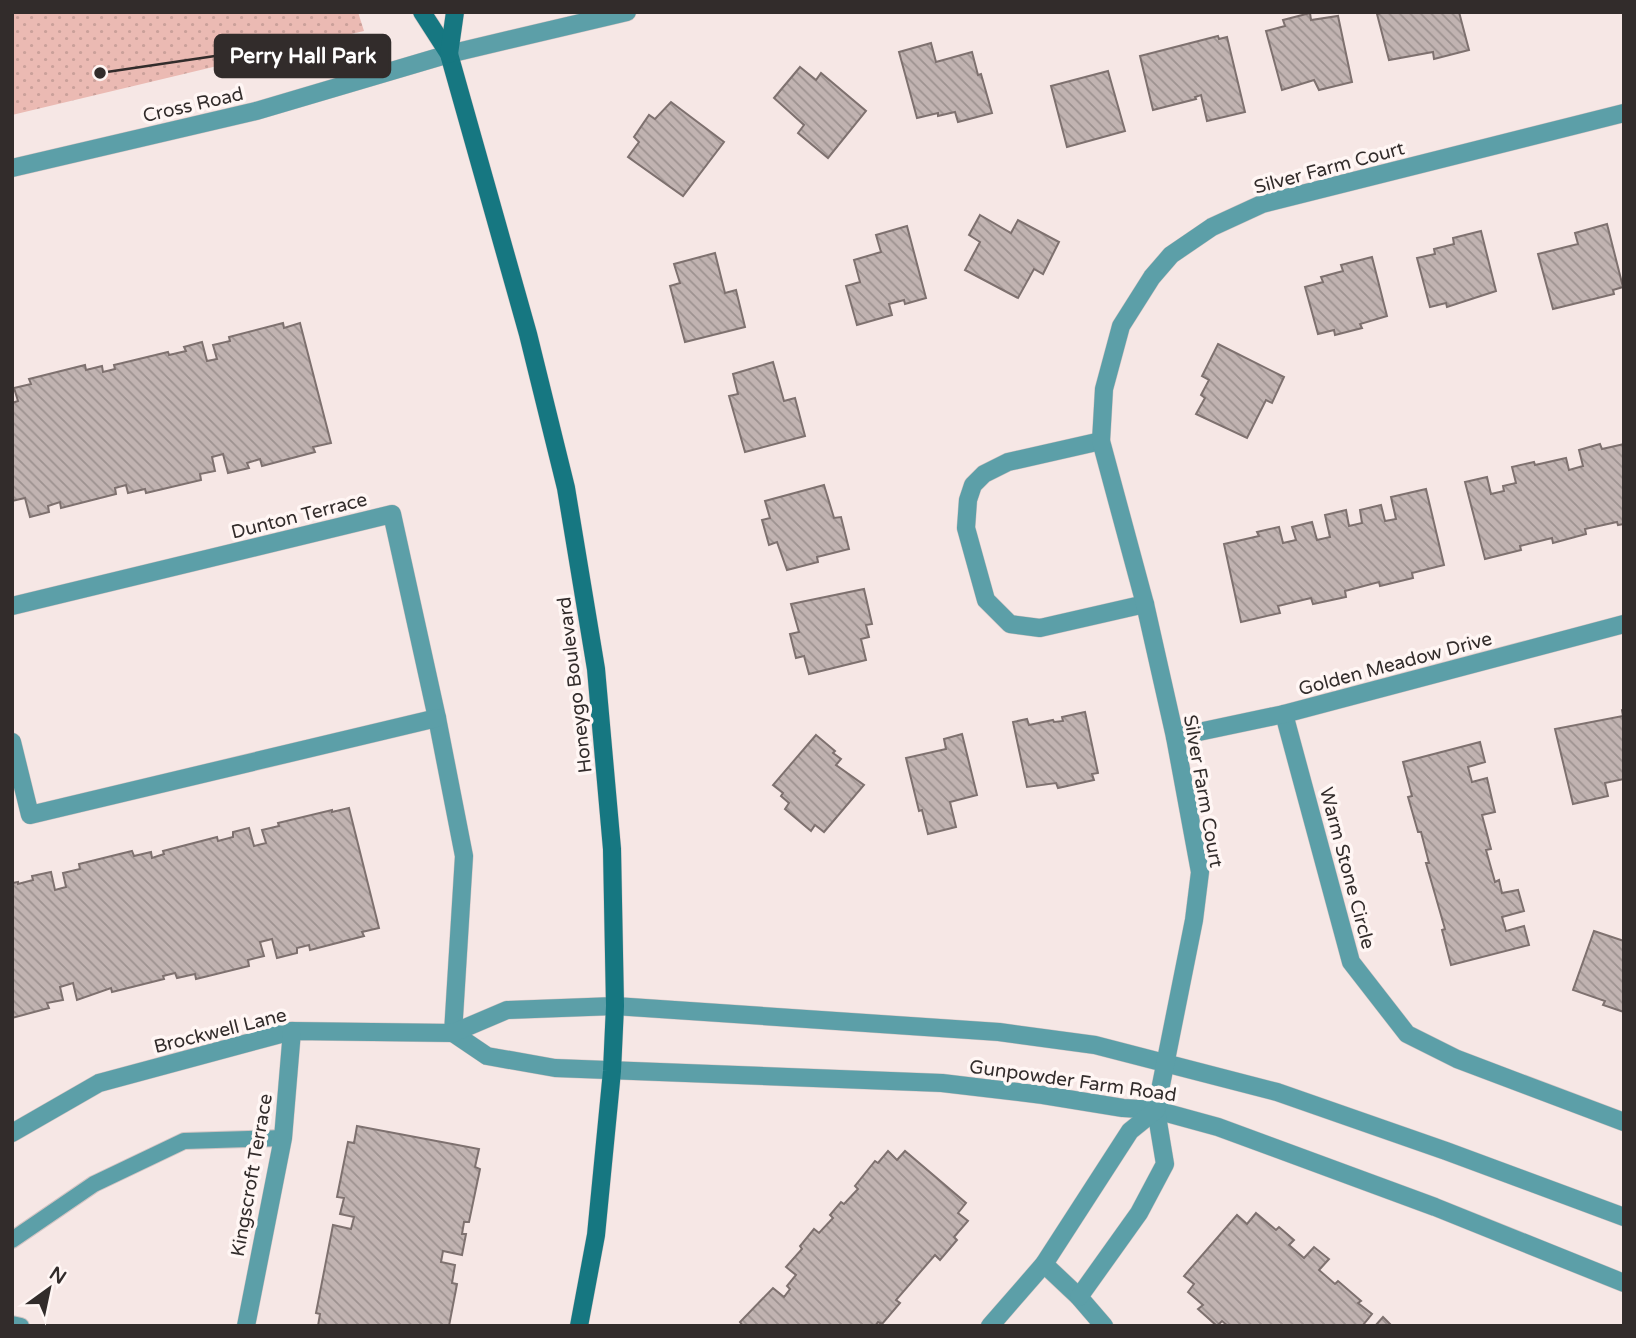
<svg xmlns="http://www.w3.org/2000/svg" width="1636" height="1338" font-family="'Varela Round',sans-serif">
  <defs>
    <pattern id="grass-dots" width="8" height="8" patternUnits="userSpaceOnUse" patternTransform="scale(1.75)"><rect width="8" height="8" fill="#ebbab3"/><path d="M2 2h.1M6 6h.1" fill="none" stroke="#caa09a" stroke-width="1.8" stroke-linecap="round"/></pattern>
    <pattern id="building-back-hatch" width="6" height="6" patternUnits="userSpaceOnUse" patternTransform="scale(1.75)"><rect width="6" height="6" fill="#c1b3b1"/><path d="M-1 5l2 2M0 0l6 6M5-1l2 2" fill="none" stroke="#9d9290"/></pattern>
  </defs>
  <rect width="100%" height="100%" fill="#f6e7e5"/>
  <polygon fill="url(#grass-dots)" points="12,12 358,12 364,31 12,115"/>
  <g fill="url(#building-back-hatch)" stroke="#7e716f" stroke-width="2">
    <polygon points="1384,12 1459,12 1469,50 1434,59 1433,52 1389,60 1377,14"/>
    <polygon points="1310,13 1311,20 1338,16 1352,82 1319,90 1314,80 1282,90 1266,31 1285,26 1283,20"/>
    <polygon points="1218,36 1219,39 1227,37 1245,112 1207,121 1201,95 1195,97 1196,99 1153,110 1140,56"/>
    <polygon points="931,43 936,62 972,52 978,75 981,74 992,113 958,122 955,112 938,116 938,113 917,118 899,52"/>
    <polygon points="800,67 816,80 821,73 866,111 828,158 798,133 804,125 774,98"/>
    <polygon points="1108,71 1125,131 1067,147 1051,86"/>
    <polygon points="671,102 724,142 683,196 628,157 639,142 634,137 649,115 655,119"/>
    <polygon points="980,215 1011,233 1018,220 1059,242 1043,274 1034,269 1018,298 965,270 980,242 969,235"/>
    <polygon points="1607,224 1623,287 1613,290 1614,294 1553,309 1538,254 1578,244 1575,233"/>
    <polygon points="907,226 926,298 905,304 904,300 889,304 892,315 857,325 846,286 860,282 854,260 881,252 876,235"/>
    <polygon points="1481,231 1496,291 1447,307 1446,303 1430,307 1417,258 1435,254 1434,249 1454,244 1453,238"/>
    <polygon points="715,253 725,293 736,290 745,327 685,342 670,286 680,283 674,264"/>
    <polygon points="1372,257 1387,316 1360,324 1362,328 1335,335 1334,330 1318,334 1305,287 1323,282 1321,277 1343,271 1341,265"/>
    <polygon points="283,323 284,328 300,323 331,443 313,447 315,452 262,466 260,459 247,463 249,468 228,473 223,454 212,457 215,471 200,474 201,480 146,493 145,489 128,493 126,485 115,488 116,494 61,508 60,502 48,506 49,512 30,517 25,498 12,501 12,403 18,401 14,388 31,384 29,379 85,365 86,370 102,366 103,372 115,369 114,365 168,352 169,355 186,351 184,347 202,342 207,361 217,359 213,345 230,341 229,337"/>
    <polygon points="1218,344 1284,377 1272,403 1266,400 1247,438 1196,414 1205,398 1201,395 1209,380 1202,376"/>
    <polygon points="773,362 784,401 795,398 805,436 745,452 729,396 738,394 733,374"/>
    <polygon points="1600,444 1602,449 1624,444 1624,524 1618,525 1617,522 1585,529 1586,534 1553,543 1552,538 1520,546 1521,550 1485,559 1465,482 1487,477 1491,494 1504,491 1503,486 1516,483 1512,467 1534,462 1535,465 1566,458 1569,470 1583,466 1579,450"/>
    <polygon points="824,485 834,518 841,517 849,549 817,557 818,562 787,570 777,542 769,545 762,520 770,518 765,501"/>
    <polygon points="1426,489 1444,565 1412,573 1413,578 1380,586 1379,582 1345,591 1346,597 1313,604 1311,598 1278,606 1280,613 1241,622 1224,544 1259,536 1257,532 1279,527 1283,543 1296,540 1292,527 1312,522 1317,540 1330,537 1325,515 1346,510 1349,526 1362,523 1360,510 1381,505 1385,521 1396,519 1391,497"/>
    <polygon points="864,589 872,624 866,625 869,637 861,639 866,660 809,674 804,656 796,658 790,634 799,632 791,604"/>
    <polygon points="1624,709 1624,779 1605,783 1608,796 1573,804 1555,729 1623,716 1622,710"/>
    <polygon points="1085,712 1098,773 1092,774 1094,780 1058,788 1056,783 1027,787 1013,722 1027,719 1029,725 1053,720 1054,722 1063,721 1062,717"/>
    <polygon points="962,734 977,795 950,802 956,827 928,834 922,810 919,811 906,758 946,749 944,739"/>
    <polygon points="816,735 835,751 833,753 841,759 836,765 864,785 824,832 815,825 811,831 785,809 789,803 781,796 783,793 773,785"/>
    <polygon points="1480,742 1485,762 1468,767 1472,782 1487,778 1495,812 1482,815 1491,849 1486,850 1495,882 1499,880 1502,893 1518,890 1524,911 1502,917 1506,931 1524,926 1529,945 1451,965 1442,930 1445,929 1426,863 1429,863 1421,832 1418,832 1408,797 1412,796 1403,762"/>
    <polygon points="349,808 379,928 362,932 364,936 310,950 309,945 297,948 297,953 277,958 272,939 260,942 264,956 248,960 249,966 196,979 195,974 177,978 175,973 163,976 164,979 112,992 111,988 77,1000 73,983 60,987 63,1000 47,1003 49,1008 12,1018 12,883 18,882 18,884 33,880 32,876 51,872 55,890 66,887 63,873 80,869 79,864 132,851 134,856 151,852 152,858 164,854 163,851 217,837 218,841 233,837 233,832 249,828 254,846 266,843 262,830 279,826 278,823 332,810 332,812"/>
    <polygon points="1594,931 1624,941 1624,1012 1603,1005 1605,1001 1573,990"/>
    <polygon points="357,1126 479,1149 475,1167 480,1169 469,1222 464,1222 462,1234 466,1234 462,1255 443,1251 441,1262 455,1265 452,1283 457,1284 449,1326 318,1326 320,1314 316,1313 333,1225 351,1229 354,1217 340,1214 344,1198 337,1197 348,1142 354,1143"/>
    <polygon points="888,1151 897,1160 905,1151 966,1203 958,1213 968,1221 954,1237 957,1240 940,1260 935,1255 896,1300 900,1303 882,1324 878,1322 875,1326 743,1326 740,1322 773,1288 784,1297 790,1289 787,1286 796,1275 786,1267 802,1249 800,1246 814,1229 819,1233 833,1218 830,1215 841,1202 844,1204 858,1189 855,1186 875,1161 878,1163"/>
    <polygon points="1256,1213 1276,1230 1279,1227 1294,1240 1289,1245 1304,1258 1314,1247 1329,1259 1319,1270 1335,1284 1338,1281 1361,1301 1358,1303 1372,1314 1364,1324 1366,1326 1228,1326 1222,1321 1217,1326 1198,1309 1203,1305 1188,1292 1194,1284 1184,1276 1237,1215 1247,1224"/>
    <polygon points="1383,1317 1392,1326 1375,1326"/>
  </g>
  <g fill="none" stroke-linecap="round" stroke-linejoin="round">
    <g stroke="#d3c5c4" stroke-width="18">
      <g id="service">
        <polyline points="12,1240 94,1184 184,1141 283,1138"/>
        <polyline points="12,1324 21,1326"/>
      </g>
    </g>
    <g stroke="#d3c5c4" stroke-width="19">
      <g id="minor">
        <polyline points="12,168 256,111 449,54 627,12"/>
        <polyline points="1101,441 1008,462 984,474 973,485 968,500 966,528 986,600 1010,624 1040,628 1145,604"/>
        <polyline points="12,606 392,514 437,718 464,856 453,1033"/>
        <polyline points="1284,714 1351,962 1407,1034 1457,1059 1624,1122"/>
        <polyline points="1175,737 1284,714 1624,624"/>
        <polyline points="12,742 30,815 437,718"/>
        <polyline points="453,1033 487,1056 555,1068 942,1083 1043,1095 1123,1108 1156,1110 1218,1127 1435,1207 1624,1283"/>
        <polyline points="12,1133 99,1083 292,1031 453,1033 507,1010 615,1006 999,1032 1095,1045 1277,1092 1446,1151 1624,1217"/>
        <polyline points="1044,1264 1079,1297 1104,1326"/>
        <polyline points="1079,1297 1139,1213 1165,1164 1156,1110 1194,920 1200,872 1175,737 1145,604 1101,441 1104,389 1121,326 1152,277 1171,255 1212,227 1262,204 1624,113"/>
        <polyline points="246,1326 283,1138 292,1031"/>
        <polyline points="990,1326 1044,1264 1130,1131 1156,1110"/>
      </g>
    </g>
    <g stroke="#d3c5c4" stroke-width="19">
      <g id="secondary">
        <polyline points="422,12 449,54 528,334 566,488 596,669 612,849 615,1006 612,1071 596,1235 579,1326"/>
        <polyline points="449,54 455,12"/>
      </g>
    </g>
    <use href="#service" stroke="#5c9fa8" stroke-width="16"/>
    <use href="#minor" stroke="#5c9fa8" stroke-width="18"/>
    <use href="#secondary" stroke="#167781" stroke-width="18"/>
  </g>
  <g text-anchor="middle" stroke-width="7" stroke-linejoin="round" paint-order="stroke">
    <g font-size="19" fill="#322c2b" stroke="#fff6f4">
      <text transform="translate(193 104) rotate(-13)" y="7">Cross Road</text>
      <text transform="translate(1329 167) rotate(-15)" y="7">Silver Farm Court</text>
      <text transform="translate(299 515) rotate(-14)" y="7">Dunton Terrace</text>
      <text transform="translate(1395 663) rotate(-15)" y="7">Golden Meadow Drive</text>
      <text transform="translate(574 685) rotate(-97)" y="7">Honeygo Boulevard</text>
      <text transform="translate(1204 791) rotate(80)" y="7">Silver Farm Court</text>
      <text transform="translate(1348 868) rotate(75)" y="7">Warm Stone Circle</text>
      <text transform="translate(220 1030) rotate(-14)" y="7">Brockwell Lane</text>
      <text transform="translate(1073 1080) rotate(8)" y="7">Gunpowder Farm Road</text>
      <text transform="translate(251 1175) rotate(-80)" y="7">Kingscroft Terrace</text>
    </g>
  </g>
  <path fill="none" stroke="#322c2b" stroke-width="2.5" d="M100 73L215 56"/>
  <circle fill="#322c2b" stroke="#fff6f4" stroke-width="2.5" cx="100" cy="73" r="7"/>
  <rect fill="#322c2b" stroke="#322c2b" stroke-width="2.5" x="215" y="35" width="175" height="42" rx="7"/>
  <g font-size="21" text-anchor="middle" font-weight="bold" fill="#fff">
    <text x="303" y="63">Perry Hall Park</text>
  </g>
  <rect width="1636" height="1338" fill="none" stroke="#322c2b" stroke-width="28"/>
  <g transform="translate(49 1289) rotate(33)" stroke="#fff6f4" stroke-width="5" paint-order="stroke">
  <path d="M0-5L12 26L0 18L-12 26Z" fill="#322c2b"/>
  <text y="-10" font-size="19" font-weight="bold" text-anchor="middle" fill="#322c2b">N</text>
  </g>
</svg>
